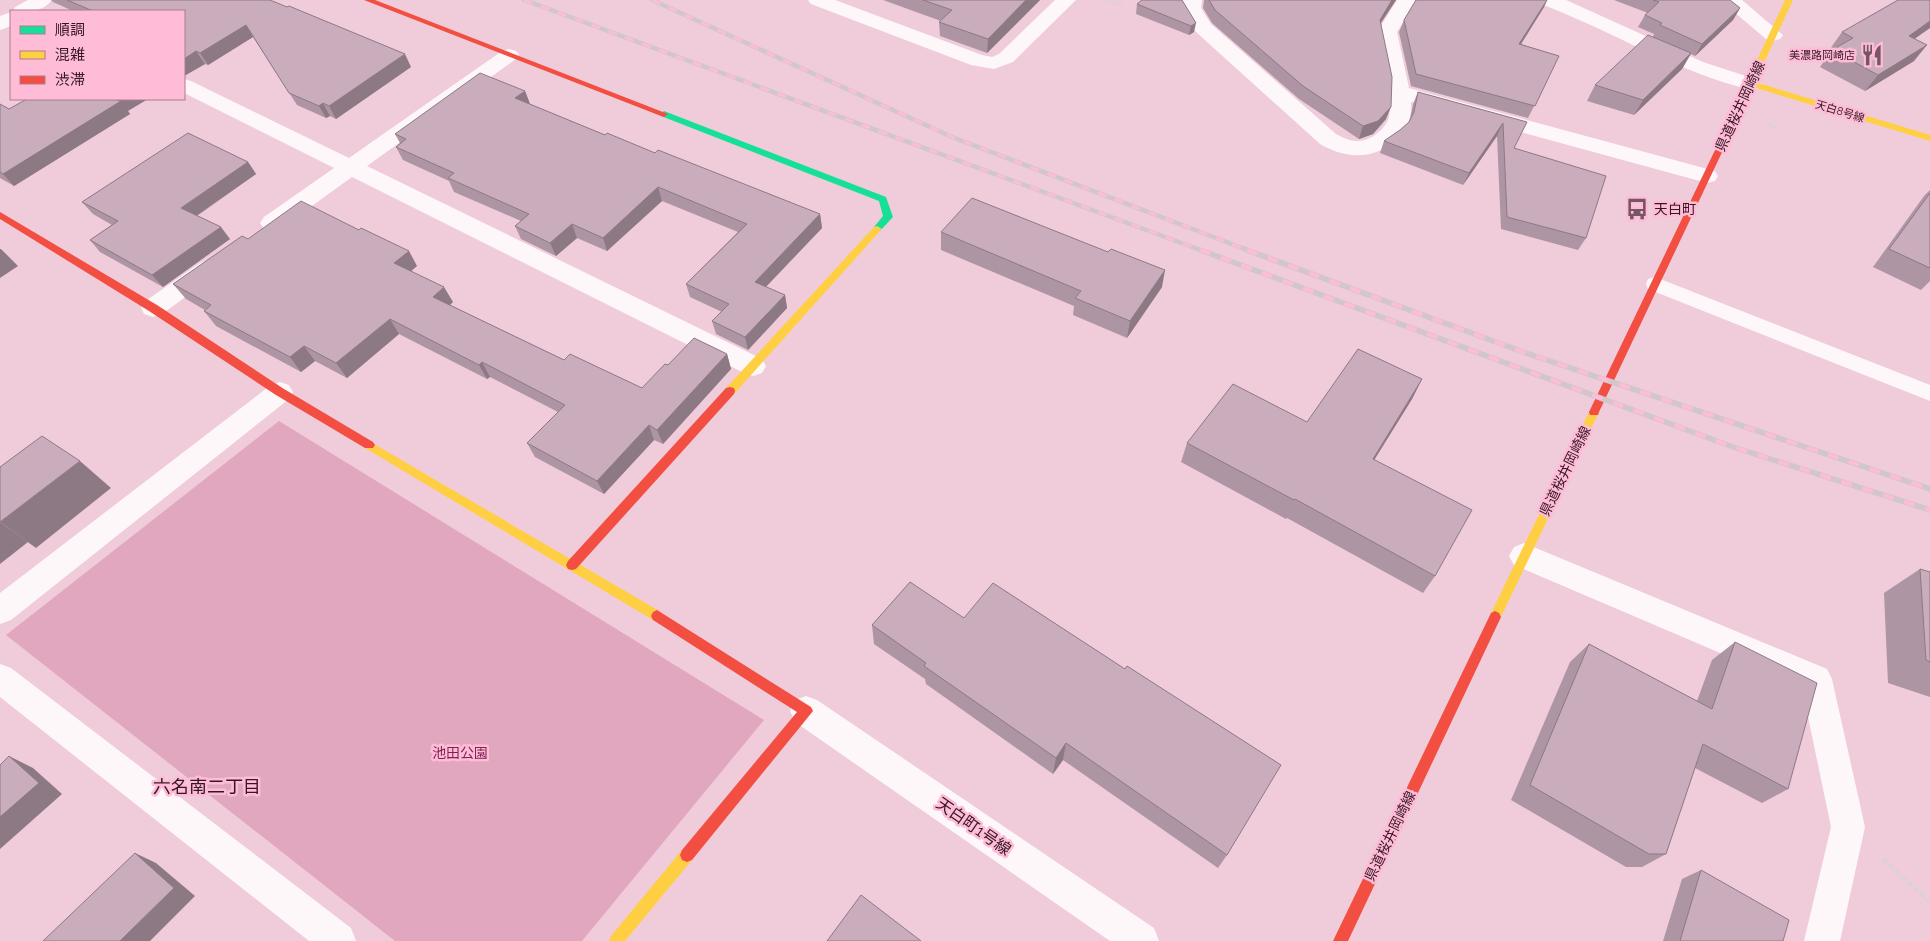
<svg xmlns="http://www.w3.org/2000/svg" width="1930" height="941" font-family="Raleway,'Noto Sans JP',sans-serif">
  <rect width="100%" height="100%" fill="#f0cbda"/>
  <polygon fill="#e1a7bf" points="279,421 764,720 582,941 395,941 6,635"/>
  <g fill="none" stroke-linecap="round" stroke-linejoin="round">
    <g stroke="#dcd1d6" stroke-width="2.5" stroke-dasharray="4 2" stroke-linecap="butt">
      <polyline points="1106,0 1120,4 1124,0"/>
      <polyline points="1767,124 1779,128"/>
    </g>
    <polyline stroke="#dcd1d6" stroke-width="4" stroke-dasharray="5.5 3" stroke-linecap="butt" points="1883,859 1930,902"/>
    <polygon fill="#fdf7f9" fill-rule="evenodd" points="1655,277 1930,385 1930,401 1648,289 1646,284 1648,279"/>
    <g fill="#fdf7f9" fill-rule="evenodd">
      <path d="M28,0H52C42,13 27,11 13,11L15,7Z"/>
      <polygon points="808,0 835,0 982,55 992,57 999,54 1055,0 1076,0 1013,62 994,69 971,65 811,4"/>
      <path d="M1182,0H1202L1201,8L1211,24L1336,134C1348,141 1359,144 1372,137C1378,133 1385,127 1388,120C1395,102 1381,53 1377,32L1397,0H1417L1397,32L1409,88L1715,171L1718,176L1715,181L1707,183L1411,102C1415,133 1382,158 1353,155C1341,154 1330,150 1320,144L1196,32L1181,8Z"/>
      <path d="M1538,0H1566L1703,62L1758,80L1761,84L1758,88L1751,90C1677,72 1612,31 1541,4Z"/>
      <polygon points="1720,0 1742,0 1783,35 1780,39 1773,41 1766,39"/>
      <polygon points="11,12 11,26 0,30 0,16"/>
      <polygon points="509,49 516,51 519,55 516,59 367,166 762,359 766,366 762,373 753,376 744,373 352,177 280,229 272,231 264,229 260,223 264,217 334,168 184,93 184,79 191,81 349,158 502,51"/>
      <polygon points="208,260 216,263 220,269 216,275 162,314 153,317 144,314 141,308 144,302 200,263"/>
      <polygon points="280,382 289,385 293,392 289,399 11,620 0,624 0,593 271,385"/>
      <polygon points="1524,543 1827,669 1832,679 1865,827 1840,941 1804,941 1831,827 1802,688 1514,565 1509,556 1514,547"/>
      <polygon points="0,664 11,668 351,928 356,941 309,941 0,697"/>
      <polygon points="806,696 817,700 1154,928 1159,941 1110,941 795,722 790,711 795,700"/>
    </g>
    <polygon fill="#16e098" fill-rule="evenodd" points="664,111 886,197 893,217 880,231 874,231 874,227 883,216 879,201 661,116 660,114"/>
    <g fill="#ffcf43" fill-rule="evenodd">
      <polygon points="1785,0 1793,0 1755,82 1930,135 1930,141 1753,87 1725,146 1721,149 1718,148 1717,146"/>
      <polygon points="877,226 882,229 880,231 734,394 726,394 725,391 726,388 874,227"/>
      <polygon points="1594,408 1599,412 1499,621 1495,623 1491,621 1489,617 1491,613 1589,412"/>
      <polygon points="369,441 661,612 663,616 661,620 657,622 653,620 365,448 363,445 365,442"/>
      <polygon points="687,848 692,850 694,855 692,860 625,941 609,941 611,936 682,850"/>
    </g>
    <g fill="#f24e42" fill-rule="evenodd">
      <polygon points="364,0 375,0 668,114 664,117 661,116"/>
      <polygon points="1721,143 1725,146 1599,412 1598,415 1590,415 1589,412 1717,146"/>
      <polygon points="0,212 157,305 284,389 373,442 375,445 373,448 365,448 276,395 149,311 0,219"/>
      <polygon points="730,387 734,388 735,391 734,394 576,569 572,570 568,569 566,565 568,561 726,388"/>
      <polygon points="657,610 811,707 813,711 692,860 687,862 682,860 680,855 682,850 797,712 653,620 651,616 653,612"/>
      <polygon points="1495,611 1499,613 1501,617 1348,941 1333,941 1491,613"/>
    </g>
    <g stroke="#d1c6cb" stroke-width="4.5">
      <g id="rail-far1">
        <polyline points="524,0 1203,251"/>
        <polyline points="652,0 952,137 1250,251"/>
      </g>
    </g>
    <g stroke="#d1c6cb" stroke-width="5.5">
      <g id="rail">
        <polyline points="1200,250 1733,447 1930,510"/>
        <polyline points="1247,250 1523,352 1930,489"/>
      </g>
    </g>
    <use href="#rail-far1" stroke="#ffbcd7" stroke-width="3" stroke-dasharray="9" stroke-linecap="butt"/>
    <use href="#rail" stroke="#ffbcd7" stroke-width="4" stroke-dasharray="11" stroke-linecap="butt"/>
  </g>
  <g fill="#ae95a3">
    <polygon points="51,0 270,0 411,67 336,119 330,116 326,118 297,105 253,37 208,65 205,64 184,76 184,11 73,11 53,2"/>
    <polygon points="883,0 1040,0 987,53 940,36 939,22 941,21"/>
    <polygon points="1182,0 1194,32 1189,35 1136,14 1137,4"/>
    <polygon points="1204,0 1396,0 1380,24 1386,119 1373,134 1359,139 1299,99 1212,23 1203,8"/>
    <polygon points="1416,0 1547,0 1544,7 1521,44 1559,56 1528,118 1411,86 1399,32 1404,20"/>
    <polygon points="1614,0 1730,0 1740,8 1733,20 1695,56 1691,54 1682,69 1634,115 1587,101 1595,85 1653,37 1654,34 1638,27 1645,15 1648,13"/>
    <polygon points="1842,32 1915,39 1914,61 1865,91 1820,67 1832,50 1830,49"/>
    <polygon points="525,91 530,104 605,135 655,153 820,214 822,228 766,287 785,295 787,308 748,350 716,334 712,321 722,312 690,297 686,284 738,232 662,201 607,251 577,238 556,256 521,239 515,226 521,221 454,192 449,181 403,160 396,147 400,143 395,134"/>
    <polygon points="1418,92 1527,122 1514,148 1586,238 1578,250 1501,229 1497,136 1463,185 1380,153 1384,141 1400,130 1409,122 1410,119 1413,104"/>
    <polygon points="0,104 9,109 128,111 130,114 14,186 0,178"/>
    <polygon points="248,162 256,174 197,216 230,239 163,287 100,252 90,240 112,225 93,214 82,202"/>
    <polygon points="1930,190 1930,281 1921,290 1873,267 1924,196"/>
    <polygon points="941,232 1108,252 1162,287 1127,338 1073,315 1074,306 941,250"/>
    <polygon points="248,239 417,266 411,271 453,302 450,305 564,360 642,388 668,365 727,354 731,369 663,444 654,440 604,494 535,457 527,443 558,412 490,377 487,379 399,334 347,378 315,361 301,372 216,326 204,311 205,310 186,299 173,284"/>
    <polygon points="1422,379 1412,399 1374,460 1435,576 1423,593 1287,518 1286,519 1181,462 1187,443 1307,422"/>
    <polygon points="1920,569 1930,572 1930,697 1888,683 1884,593"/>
    <polygon points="910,582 1227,855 1218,868 1063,760 1053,774 926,684 925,679 874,644 872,625"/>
    <polygon points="1735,642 1788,789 1762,803 1695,768 1666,854 1642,867 1626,867 1511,800 1570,662 1589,644 1697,701 1712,660"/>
    <polygon points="1701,870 1783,941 1663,941 1682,879"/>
  </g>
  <g fill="#8d7984">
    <polygon points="1026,0 1040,0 987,53 988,39"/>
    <polygon points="1392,0 1396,0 1375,32 1380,20"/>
    <polygon points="1547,0 1544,7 1513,57 1519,44"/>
    <polygon points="1740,8 1733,20 1695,56 1702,44"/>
    <polygon points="1930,21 1930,28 1896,52 1909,36"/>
    <polygon points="1196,23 1194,32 1189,35 1191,26"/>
    <polygon points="246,25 253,37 208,65 200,53"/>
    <polygon points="1927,45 1914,61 1865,91 1878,75"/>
    <polygon points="196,51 205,64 184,76 184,59"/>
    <polygon points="1691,53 1682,69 1634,115 1643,100"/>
    <polygon points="405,54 411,67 336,119 329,106"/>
    <polygon points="525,91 530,104 515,98"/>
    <polygon points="118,99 148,99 128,111 130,114 14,186 3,174"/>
    <polygon points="323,103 330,116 326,118 319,106"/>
    <polygon points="1391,107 1386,119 1373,134 1359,139 1363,126"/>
    <polygon points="1503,123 1497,136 1463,185 1469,173"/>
    <polygon points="248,162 256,174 190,220 181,208"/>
    <polygon points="658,187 662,201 607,251 603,238"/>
    <polygon points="820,214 822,228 758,295 755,282"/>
    <polygon points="572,224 577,238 556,256 550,243"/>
    <polygon points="221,227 230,239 163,287 152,275"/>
    <polygon points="0,249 1,249 18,266 0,278"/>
    <polygon points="409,251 417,266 403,278 394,263"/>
    <polygon points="1165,270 1162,287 1127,338 1130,321"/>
    <polygon points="444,287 453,302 441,312 433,297"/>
    <polygon points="785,295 787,308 748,350 745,337"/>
    <polygon points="390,319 399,334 347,378 336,363"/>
    <polygon points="304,346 315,361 301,372 290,357"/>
    <polygon points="727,354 731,369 663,444 657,430"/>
    <polygon points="482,362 490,377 487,379 479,365"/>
    <polygon points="1422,379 1412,399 1363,478 1373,459"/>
    <polygon points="649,425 654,440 604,494 597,481"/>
    <polygon points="80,461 111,488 36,548 0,522"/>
    <polygon points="0,522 28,542 0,564"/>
    <polygon points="1066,743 1063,760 1053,774 1056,758"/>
    <polygon points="9,756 33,768 62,794 0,849 0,817"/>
    <polygon points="135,853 156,863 195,896 150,941 120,941"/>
  </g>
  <g fill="#caadbd" stroke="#8d7984">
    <polygon points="67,0 270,0 287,7 289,6 405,54 329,106 323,103 319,106 289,93 246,25 200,53 196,51 184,59 184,11 93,11"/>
    <polygon points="923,0 1026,0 988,39 939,22 952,10"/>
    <polygon points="1142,0 1182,0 1196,23 1191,26 1137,4"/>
    <polygon points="1209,0 1392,0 1380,20 1392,77 1391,107 1378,121 1363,126 1303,86 1215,10"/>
    <polygon points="1416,0 1547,0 1519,44 1559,56 1535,106 1416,74 1404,20"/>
    <polygon points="1653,0 1730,0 1740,8 1702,44 1660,25 1662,23 1645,15 1659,2"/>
    <polygon points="1898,0 1930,0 1930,21 1909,36 1927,45 1878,75 1832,50 1853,38 1842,32"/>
    <polygon points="1648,35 1691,53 1643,100 1595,85"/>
    <polygon points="480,73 525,91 515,98 605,135 607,133 655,153 658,150 820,214 755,282 785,295 745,337 712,321 729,304 686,284 747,224 658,187 603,238 572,224 550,243 515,226 529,214 448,178 454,173 396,147 406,139 395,134"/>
    <polygon points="1418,92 1527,122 1514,148 1606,176 1586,238 1507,217 1503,123 1469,173 1384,141 1400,130 1409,122 1414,112"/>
    <polygon points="27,99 118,99 117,100 121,101 3,174 0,172 0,104 9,109"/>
    <polygon points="188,133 248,162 181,208 221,227 152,275 90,240 118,221 82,202"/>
    <polygon points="1930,193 1930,268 1889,249"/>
    <polygon points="972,198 1108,252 1111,249 1165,270 1130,321 1075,298 1081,291 941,232"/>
    <polygon points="301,201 359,230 361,228 409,251 394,263 444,287 433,297 564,360 570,354 642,388 665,364 668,365 694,338 727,354 657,430 649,425 597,481 527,443 565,405 482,362 479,365 390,319 336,363 304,346 290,357 204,311 211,305 173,284 242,236 248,239"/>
    <polygon points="1358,349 1422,379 1373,459 1472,510 1435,576 1295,499 1294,500 1187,443 1233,384 1307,422"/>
    <polygon points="42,436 80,461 0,522 0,467"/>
    <polygon points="1920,569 1930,572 1930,662 1926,660"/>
    <polygon points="910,582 964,618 993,583 1125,669 1127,666 1281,765 1227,855 1066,743 1056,758 924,666 926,663 872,625"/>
    <polygon points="1735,642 1817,683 1788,789 1703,744 1666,854 1649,854 1530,785 1589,644 1712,709"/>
    <polygon points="9,756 39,783 0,817 0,765"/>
    <polygon points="135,853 174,888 120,941 43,941"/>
    <polygon points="1701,870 1789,920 1783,941 1680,941"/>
    <polygon points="861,895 921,941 827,941"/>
  </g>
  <defs>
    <g id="restaurant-bare" transform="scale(1.725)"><path d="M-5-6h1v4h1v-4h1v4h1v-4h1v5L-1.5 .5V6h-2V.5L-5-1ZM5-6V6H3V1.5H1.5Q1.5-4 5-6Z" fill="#765564" stroke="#ffbcd7" stroke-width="2.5" paint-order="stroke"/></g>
    <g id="bus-bare" transform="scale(1.725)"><path d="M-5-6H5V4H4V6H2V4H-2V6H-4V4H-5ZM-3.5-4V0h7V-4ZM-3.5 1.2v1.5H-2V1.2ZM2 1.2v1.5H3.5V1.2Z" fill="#765564" stroke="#ffbcd7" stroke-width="2.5" paint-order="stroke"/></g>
  </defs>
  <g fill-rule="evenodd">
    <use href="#restaurant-bare" x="1872" y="55"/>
    <use href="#bus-bare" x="1637" y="209"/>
  </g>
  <g text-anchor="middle" stroke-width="5" stroke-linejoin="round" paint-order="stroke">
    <g font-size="11" fill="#341624" stroke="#ffbcd7" text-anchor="end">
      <text x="1855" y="59">美濃路岡崎店</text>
    </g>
    <g font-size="11" fill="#341624" stroke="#ffbcd7">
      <text transform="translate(1840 111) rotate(17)" y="4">天白8号線</text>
    </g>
    <g font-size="14" fill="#341624" stroke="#ffbcd7">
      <text transform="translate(1740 106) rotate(-65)" y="5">県道桜井岡崎線</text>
      <text transform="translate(1565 471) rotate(-64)" y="5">県道桜井岡崎線</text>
      <text transform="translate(1390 836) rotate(-64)" y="5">県道桜井岡崎線</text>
    </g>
    <g font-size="14" fill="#341624" stroke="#ffbcd7" text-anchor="start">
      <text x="1654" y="214">天白町</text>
    </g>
    <g font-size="14" fill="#802152" stroke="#ffbcd7">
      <text x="460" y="758">池田公園</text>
    </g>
    <g font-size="16" fill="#341624" stroke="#ffbcd7">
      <text transform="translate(974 826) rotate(35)" y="6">天白町1号線</text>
    </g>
    <g font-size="18" fill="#341624" stroke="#ffbcd7">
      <text x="207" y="793">六名南二丁目</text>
    </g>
  </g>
  <rect x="10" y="10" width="175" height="90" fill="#ffbcd7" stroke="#ae7a8f"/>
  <rect x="20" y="26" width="25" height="8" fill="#16e098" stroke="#ae7a8f"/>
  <text x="55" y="35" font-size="15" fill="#341624">順調</text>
  <rect x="20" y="51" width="25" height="8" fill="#ffcf43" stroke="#ae7a8f"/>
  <text x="55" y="60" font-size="15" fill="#341624">混雑</text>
  <rect x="20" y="76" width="25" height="8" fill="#f24e42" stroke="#ae7a8f"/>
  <text x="55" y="85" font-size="15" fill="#341624">渋滞</text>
</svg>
